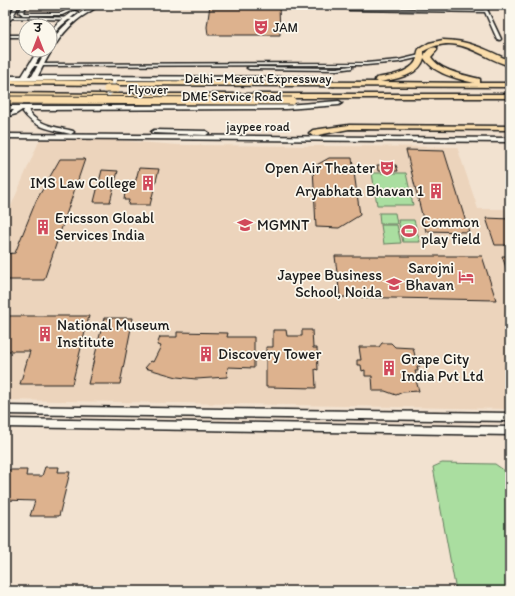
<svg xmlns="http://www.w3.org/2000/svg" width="515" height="596" font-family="Itim,'Playpen Sans Deva',sans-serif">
  <rect width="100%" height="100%" fill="#f2e2d0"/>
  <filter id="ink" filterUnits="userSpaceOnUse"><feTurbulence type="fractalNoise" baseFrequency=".025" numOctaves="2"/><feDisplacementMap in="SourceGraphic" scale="8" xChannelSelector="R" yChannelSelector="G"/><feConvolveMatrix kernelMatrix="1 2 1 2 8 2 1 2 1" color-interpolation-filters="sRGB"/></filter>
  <g filter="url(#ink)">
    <polygon fill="#ecd4bc" points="40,139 110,140 178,145 457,147 478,209 510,209 510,409 5,400 5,220"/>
    <g fill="#aadea0" stroke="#637d5e">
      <polygon points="372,173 406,173 413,205 377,205"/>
      <polygon points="379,213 395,213 397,224 380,224"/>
      <polygon points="398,220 414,220 420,242 403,242"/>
      <polygon points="381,225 397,225 401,243 384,244"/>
      <polygon points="442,463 495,464 505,471 510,490 510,591 456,591 433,467"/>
    </g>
    <g fill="#ddb28e" stroke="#1c1c1c">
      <polygon points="210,5 279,5 280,35 208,35 207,27"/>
      <polygon points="406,150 444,151 469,232 426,231"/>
      <polygon points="329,158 352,158 360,215 339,228 316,227 313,167"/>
      <polygon points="60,159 85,159 44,280 5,280 5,254 15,253 36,201"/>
      <polygon points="377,165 396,165 398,171 378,171"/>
      <polygon points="139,168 159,169 150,205 128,205 129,200 124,200 125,192 131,189 131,187 134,187"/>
      <polygon points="102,170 118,171 110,202 94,202"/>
      <polygon points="486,218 510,219 510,245 495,245"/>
      <polygon points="335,256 482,256 496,300 340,297"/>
      <polygon points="502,256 510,256 510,276 509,276"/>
      <polygon points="5,316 89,316 72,384 20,384 30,351 5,351"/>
      <polygon points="104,318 133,318 120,384 88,384"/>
      <polygon points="273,330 286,330 287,336 302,336 302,330 312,330 313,348 317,348 318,370 315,369 316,388 266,387 266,347 273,347"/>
      <polygon points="177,332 228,333 227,337 254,337 254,368 228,367 227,377 196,379 177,377 145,368 151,361 153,362 161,346 157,345 160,337 177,337"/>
      <polygon points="382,343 391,343 395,347 413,348 416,360 419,360 420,366 417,366 418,371 415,371 417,377 415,377 419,391 403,392 396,395 385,391 373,391 372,376 365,376 365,370 362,371 361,365 357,365 357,360 361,360 359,347 379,347"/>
      <polygon points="45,467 59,467 58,472 70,472 59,516 30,516 35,501 5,500 5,475 7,475 8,470 27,470 26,476 42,476"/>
    </g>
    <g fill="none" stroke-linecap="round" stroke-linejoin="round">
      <polyline stroke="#c7baac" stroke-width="7" stroke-dasharray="7 3.5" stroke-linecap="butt" points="506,68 510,70"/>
      <g stroke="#1c1c1c" stroke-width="3">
        <g id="street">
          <polygon points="9,5 13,5 7,16 10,16 15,5 19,5 13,16 76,18 78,19 76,20 12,18 10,20 9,20 9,18 5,18 5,13"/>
          <polygon points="23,5 27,5 23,12 24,13 61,13 78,5 83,5 62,15 23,15 19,12"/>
          <polygon points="481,5 485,5 501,39 500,40 497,39 485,12 349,10 347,9 349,8 484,10"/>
          <polygon points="5,23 9,24 6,29 5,29"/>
          <rect x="5" y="35" width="21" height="2"/>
          <polygon points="420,55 421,55 421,57 399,62 366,65 32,66 30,65 32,64 366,63 399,60"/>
          <polygon points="351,66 352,66 352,68 337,70 249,69 247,68 249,67 337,68"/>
        </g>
      </g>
      <g stroke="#1c1c1c" stroke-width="3">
        <g id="secondary">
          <path d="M94,5H99C92,11 83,15 76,21C58,36 48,56 38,76L311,77L337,84L334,86L311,81L117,80L108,106L286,105L339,101L342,103L339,105L286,109L30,110L29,112C39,126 58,127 73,131L74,132L71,134C53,130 34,128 23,112L24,110H22L16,114L5,117V113L12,112L14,110H5V106H102L112,80H5V76H22L38,50H44L28,76H32L46,50H50C50,33 80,12 94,5Z"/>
          <polygon points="74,11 78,12 62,25 50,37 50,33 58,23"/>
          <polygon points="154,130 206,131 209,133 206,135 152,133 151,132"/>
          <polygon points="5,134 510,138 510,142 5,138"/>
          <polygon points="5,406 510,413 510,421 5,414"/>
          <polygon points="5,419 510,427 510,435 5,427"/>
        </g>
      </g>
      <g stroke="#1c1c1c" stroke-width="3">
        <g id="highway">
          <path d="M443,40C468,40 488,50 510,61V66C479,57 458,32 424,51V56C426,51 431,46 437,48V50L431,57C440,71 464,75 480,79V83H510V87L118,85L114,83L118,81L378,82L375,80L376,78C388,76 410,73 416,61C418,57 417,52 419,49L429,43ZM424,58C434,74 456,78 474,83L380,82C395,79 420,76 424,58Z"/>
          <polygon points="5,80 109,81 113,83 109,85 5,84"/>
          <polygon points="5,93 104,94 108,96 104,98 5,97"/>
          <polygon points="111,94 510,94 510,98 114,98 110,96"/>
          <polygon points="349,125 510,126 510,130 349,129 313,136 309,133 313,130"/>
        </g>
      </g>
      <use href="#street" fill="#fbf7ec" fill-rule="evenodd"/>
      <use href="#secondary" fill="#fbf7ec" fill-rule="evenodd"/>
      <use href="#highway" fill="#fbddab" fill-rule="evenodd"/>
      <g stroke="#1c1c1c" stroke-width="9" stroke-linecap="butt">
        <g id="highway-bridge">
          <polyline points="107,89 116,89"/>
          <polyline points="5,100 292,101"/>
        </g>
      </g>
      <use href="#highway-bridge" stroke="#fbddab" stroke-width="7"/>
    </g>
  </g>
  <defs>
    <g id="theatre-bare" transform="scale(1.2)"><path d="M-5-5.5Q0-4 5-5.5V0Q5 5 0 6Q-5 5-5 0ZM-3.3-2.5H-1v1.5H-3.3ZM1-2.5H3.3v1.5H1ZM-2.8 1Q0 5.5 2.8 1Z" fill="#d1495b" stroke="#fbf7ec" stroke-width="2.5" paint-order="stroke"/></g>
    <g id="building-bare" transform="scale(1.2)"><path d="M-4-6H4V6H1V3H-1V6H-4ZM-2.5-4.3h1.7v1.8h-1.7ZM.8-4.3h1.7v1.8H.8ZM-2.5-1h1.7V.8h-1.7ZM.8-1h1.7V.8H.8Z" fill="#d1495b" stroke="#fbf7ec" stroke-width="2.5" paint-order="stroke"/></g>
    <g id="university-bare" transform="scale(1.2)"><path d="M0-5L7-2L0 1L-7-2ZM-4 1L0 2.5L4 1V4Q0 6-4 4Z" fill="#d1495b" stroke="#fbf7ec" stroke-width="2.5" paint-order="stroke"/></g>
    <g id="stadium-bare" transform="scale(1.2)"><path d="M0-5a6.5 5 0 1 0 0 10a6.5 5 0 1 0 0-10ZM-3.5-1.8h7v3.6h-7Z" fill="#d1495b" stroke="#fbf7ec" stroke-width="2.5" paint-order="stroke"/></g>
    <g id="hotel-bare" transform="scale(1.2)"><path d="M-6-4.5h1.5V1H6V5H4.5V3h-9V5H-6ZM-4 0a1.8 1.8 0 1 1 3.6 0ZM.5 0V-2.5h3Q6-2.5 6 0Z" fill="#d1495b" stroke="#fbf7ec" stroke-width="2.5" paint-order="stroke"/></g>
  </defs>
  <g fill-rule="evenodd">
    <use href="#theatre-bare" x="261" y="27"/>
    <use href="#theatre-bare" x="387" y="168"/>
    <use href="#building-bare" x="148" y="183"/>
    <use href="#building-bare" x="436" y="191"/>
    <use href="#university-bare" x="245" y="225"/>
    <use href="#building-bare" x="43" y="227"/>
    <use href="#stadium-bare" x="409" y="231"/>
    <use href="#hotel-bare" x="466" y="277"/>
    <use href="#university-bare" x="394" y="284"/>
    <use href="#building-bare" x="45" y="334"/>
    <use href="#building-bare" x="206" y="354"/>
    <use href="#building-bare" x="389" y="368"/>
  </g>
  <g text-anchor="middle" stroke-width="3.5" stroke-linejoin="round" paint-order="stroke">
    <g font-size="13" fill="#1c1c1c" stroke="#fbf7ec" text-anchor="start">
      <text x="273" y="32">JAM</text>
    </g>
    <g font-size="13" fill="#1c1c1c" stroke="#fbf7ec">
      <text x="258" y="83">Delhi - Meerut Expressway</text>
      <text x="148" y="94">Flyover</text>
      <text x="232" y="101">DME Service Road</text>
      <text x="258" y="131">jaypee road</text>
    </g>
    <g font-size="15" fill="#1c1c1c" stroke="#fbf7ec" text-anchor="start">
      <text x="375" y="173" text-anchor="end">Open Air Theater</text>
      <text x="136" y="188" text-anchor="end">IMS Law College</text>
      <text x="424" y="196" text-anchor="end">Aryabhata Bhavan 1</text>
      <text x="55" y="223">Ericsson Gloabl<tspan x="55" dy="17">Services India</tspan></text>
      <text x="421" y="227">Common<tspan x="421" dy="17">play field</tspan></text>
      <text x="257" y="230">MGMNT</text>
      <text x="454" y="273" text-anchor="end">Sarojni<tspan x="454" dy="17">Bhavan</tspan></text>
      <text x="382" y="280" text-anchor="end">Jaypee Business<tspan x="382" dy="17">School, Noida</tspan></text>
      <text x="57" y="330">National Museum<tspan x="57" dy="17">Institute</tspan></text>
      <text x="218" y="359">Discovery Tower</text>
      <text x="401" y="364">Grape City<tspan x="401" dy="17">India Pvt Ltd</tspan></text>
    </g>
  </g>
  <rect width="515" height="596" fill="none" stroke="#fbf7ec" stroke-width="20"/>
  <rect x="10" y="10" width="495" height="576" fill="none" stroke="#1c1c1c" stroke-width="1.5" filter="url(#ink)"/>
  <g transform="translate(38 38)"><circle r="19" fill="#fbf7ec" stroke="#a29f99"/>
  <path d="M0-3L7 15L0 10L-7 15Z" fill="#d1495b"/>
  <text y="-6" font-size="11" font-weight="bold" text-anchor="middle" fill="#1c1c1c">उ</text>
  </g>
</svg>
